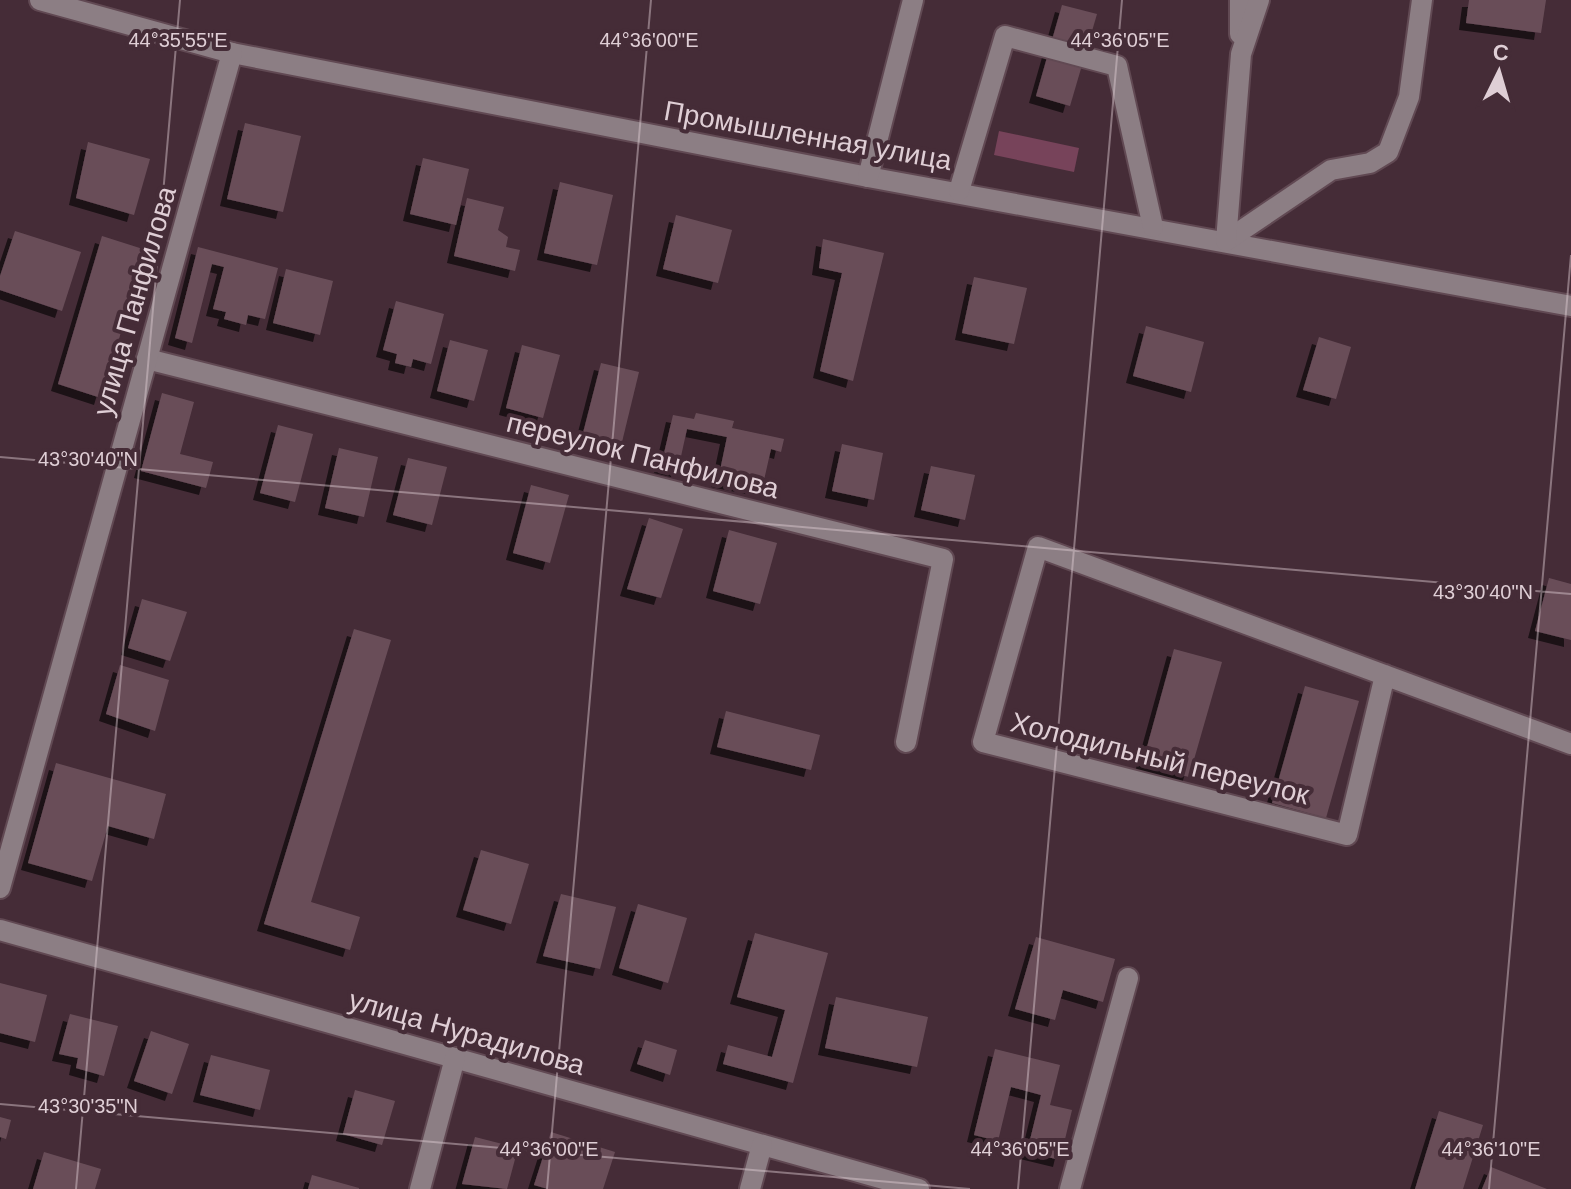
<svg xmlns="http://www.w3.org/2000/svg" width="1571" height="1189" font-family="Arial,sans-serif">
  <defs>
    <filter id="shadow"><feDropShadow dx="-7" dy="7" stdDeviation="0" flood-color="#0009"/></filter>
  </defs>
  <rect width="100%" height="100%" fill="#452c37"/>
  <polygon fill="#77435a" points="999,131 1079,148 1074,172 994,155"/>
  <g fill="#694e59" filter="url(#shadow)">
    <polygon points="1469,0 1546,0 1541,33 1466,23"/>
    <polygon points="1062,5 1097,14 1070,106 1036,96"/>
    <polygon points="245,123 301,136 283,212 227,199"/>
    <polygon points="88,142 150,159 134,215 76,198"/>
    <polygon points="423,158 469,169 456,225 410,214"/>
    <polygon points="560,182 613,195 597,265 544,253"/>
    <polygon points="467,198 504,207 498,230 508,237 506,247 520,250 515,271 454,256"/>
    <polygon points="676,215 732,230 718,283 663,269"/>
    <polygon points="15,231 81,252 62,311 0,290 0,276"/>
    <polygon points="102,236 146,250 101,398 58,384"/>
    <polygon points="823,239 884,253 853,381 820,371 842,273 819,268"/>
    <polygon points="198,247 278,268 265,319 248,315 246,325 224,319 226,312 213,309 224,267 212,264 192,343 175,338"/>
    <polygon points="286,269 333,281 320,335 273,323"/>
    <polygon points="974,277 1027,288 1014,344 962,333"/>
    <polygon points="396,301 444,314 431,364 413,359 411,367 395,363 397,354 383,350"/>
    <polygon points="1146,326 1204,342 1191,392 1133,376"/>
    <polygon points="1319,337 1351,347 1336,399 1303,390"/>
    <polygon points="450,340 488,350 474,401 437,391"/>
    <polygon points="522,345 560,355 543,418 506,408"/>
    <polygon points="601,363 639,372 622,442 583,433"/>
    <polygon points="162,393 194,402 180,454 213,462 206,488 141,471"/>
    <polygon points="696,413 734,421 732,428 784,439 781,452 771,449 762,489 718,480 727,437 687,429 678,470 661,466 673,415 694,419"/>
    <polygon points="278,425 313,434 295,502 260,493"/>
    <polygon points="842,444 883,453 874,500 832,491"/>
    <polygon points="339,448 378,457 364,517 325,508"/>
    <polygon points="408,458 447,467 432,525 393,515"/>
    <polygon points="931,466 975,475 965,520 921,510"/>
    <polygon points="531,485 569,495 550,563 513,553"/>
    <polygon points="649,518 683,529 661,598 627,589"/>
    <polygon points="729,530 777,543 760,604 713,591"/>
    <polygon points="1549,578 1571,584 1571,640 1535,631"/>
    <polygon points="142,599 187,612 170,661 128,648"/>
    <polygon points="354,629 391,640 311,902 360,917 350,950 264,924"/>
    <polygon points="1174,649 1222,662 1189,777 1142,765"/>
    <polygon points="120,665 169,680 155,731 106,714"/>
    <polygon points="1305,686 1359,701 1326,818 1272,803"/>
    <polygon points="726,711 820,735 811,770 717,747"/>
    <polygon points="56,763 166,794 154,839 108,826 92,881 28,863"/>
    <polygon points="481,850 529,864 511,924 463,910"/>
    <polygon points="561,894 616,907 600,969 543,956"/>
    <polygon points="638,904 687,918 668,983 619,968"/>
    <polygon points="755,933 828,953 793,1083 723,1064 728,1045 772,1057 785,1010 737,997"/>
    <polygon points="1036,937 1115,959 1103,1002 1063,990 1055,1020 1015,1009"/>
    <polygon points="0,983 47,995 35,1042 0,1033"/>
    <polygon points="836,997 928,1017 917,1067 825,1048"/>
    <polygon points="70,1014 118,1026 104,1076 76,1068 78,1058 59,1054"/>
    <polygon points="151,1031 189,1044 172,1094 134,1081"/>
    <polygon points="645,1040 677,1050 670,1075 637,1064"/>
    <polygon points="995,1049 1060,1065 1050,1105 1072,1110 1060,1160 1027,1152 1041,1095 1011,1087 998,1141 974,1135"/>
    <polygon points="211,1055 270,1070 260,1110 200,1095"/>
    <polygon points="355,1090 395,1101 382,1145 343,1134"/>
    <polygon points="1439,1111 1483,1125 1463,1189 1415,1189"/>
    <polygon points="0,1117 11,1120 6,1139 0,1137"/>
    <polygon points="551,1132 615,1152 603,1189 548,1189 534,1185"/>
    <polygon points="475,1137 518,1148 507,1189 462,1184"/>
    <polygon points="44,1152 101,1169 95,1189 33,1189"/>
    <polygon points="1491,1167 1547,1189 1482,1189"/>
    <polygon points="312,1175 359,1188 359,1189 308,1189"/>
  </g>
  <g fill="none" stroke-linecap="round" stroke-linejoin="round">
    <g stroke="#614953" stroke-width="24">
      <g id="minor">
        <polyline points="40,0 232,53 868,177 1571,306"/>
        <polyline points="1240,0 1240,34"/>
        <polyline points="868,177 913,0"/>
        <polyline points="959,191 1005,36 1117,66 1153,227"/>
        <polyline points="1226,241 1331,170 1370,163 1388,152 1409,97 1422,0"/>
        <polyline points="1226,241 1241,54 1259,0"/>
        <polyline points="147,359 943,559 906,742"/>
        <polyline points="1385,675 1347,835 983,742 1038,547 1571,744"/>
        <polyline points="0,888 232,53"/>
        <polyline points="0,930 919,1189"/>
        <polyline points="420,1189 455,1058"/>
        <polyline points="750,1189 762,1145"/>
        <polyline points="1070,1189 1128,978"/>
      </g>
    </g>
    <use href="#minor" stroke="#8c7e84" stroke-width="20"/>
  </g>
  <path fill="none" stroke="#dfced5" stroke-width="2" stroke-opacity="0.45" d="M0,457L1571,594M0,1104L970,1189M76,1189L180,0M547,1189L651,0M1018,1189L1122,0M1489,1189L1571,255"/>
  <g text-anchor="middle" stroke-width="8" stroke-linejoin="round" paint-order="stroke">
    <g font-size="28" fill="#dfced5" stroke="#452c37">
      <text transform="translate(808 135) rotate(10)" y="10">Промышленная улица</text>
      <text transform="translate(134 301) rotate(-74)" y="10">улица Панфилова</text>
      <text transform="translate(643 455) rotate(14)" y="10">переулок Панфилова</text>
      <text transform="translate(1160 758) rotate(14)" y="10">Холодильный переулок</text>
      <text transform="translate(467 1032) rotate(16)" y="10">улица Нурадилова</text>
    </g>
  </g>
  <g font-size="20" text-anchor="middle" fill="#dfced5" stroke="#452c37" stroke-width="8" stroke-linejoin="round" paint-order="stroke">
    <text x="178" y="47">44°35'55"E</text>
    <text x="649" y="47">44°36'00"E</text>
    <text x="1120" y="47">44°36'05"E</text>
    <text x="88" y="466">43°30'40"N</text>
    <text x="1483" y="599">43°30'40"N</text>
    <text x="88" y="1113">43°30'35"N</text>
    <text x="549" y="1156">44°36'00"E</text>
    <text x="1020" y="1156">44°36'05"E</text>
    <text x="1491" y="1156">44°36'10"E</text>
  </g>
  <g transform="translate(1499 72) rotate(5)" stroke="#452c37" stroke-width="6" paint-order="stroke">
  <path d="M0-6L14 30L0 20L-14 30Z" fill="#dfced5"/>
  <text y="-12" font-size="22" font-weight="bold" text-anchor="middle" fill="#dfced5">С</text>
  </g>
</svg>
